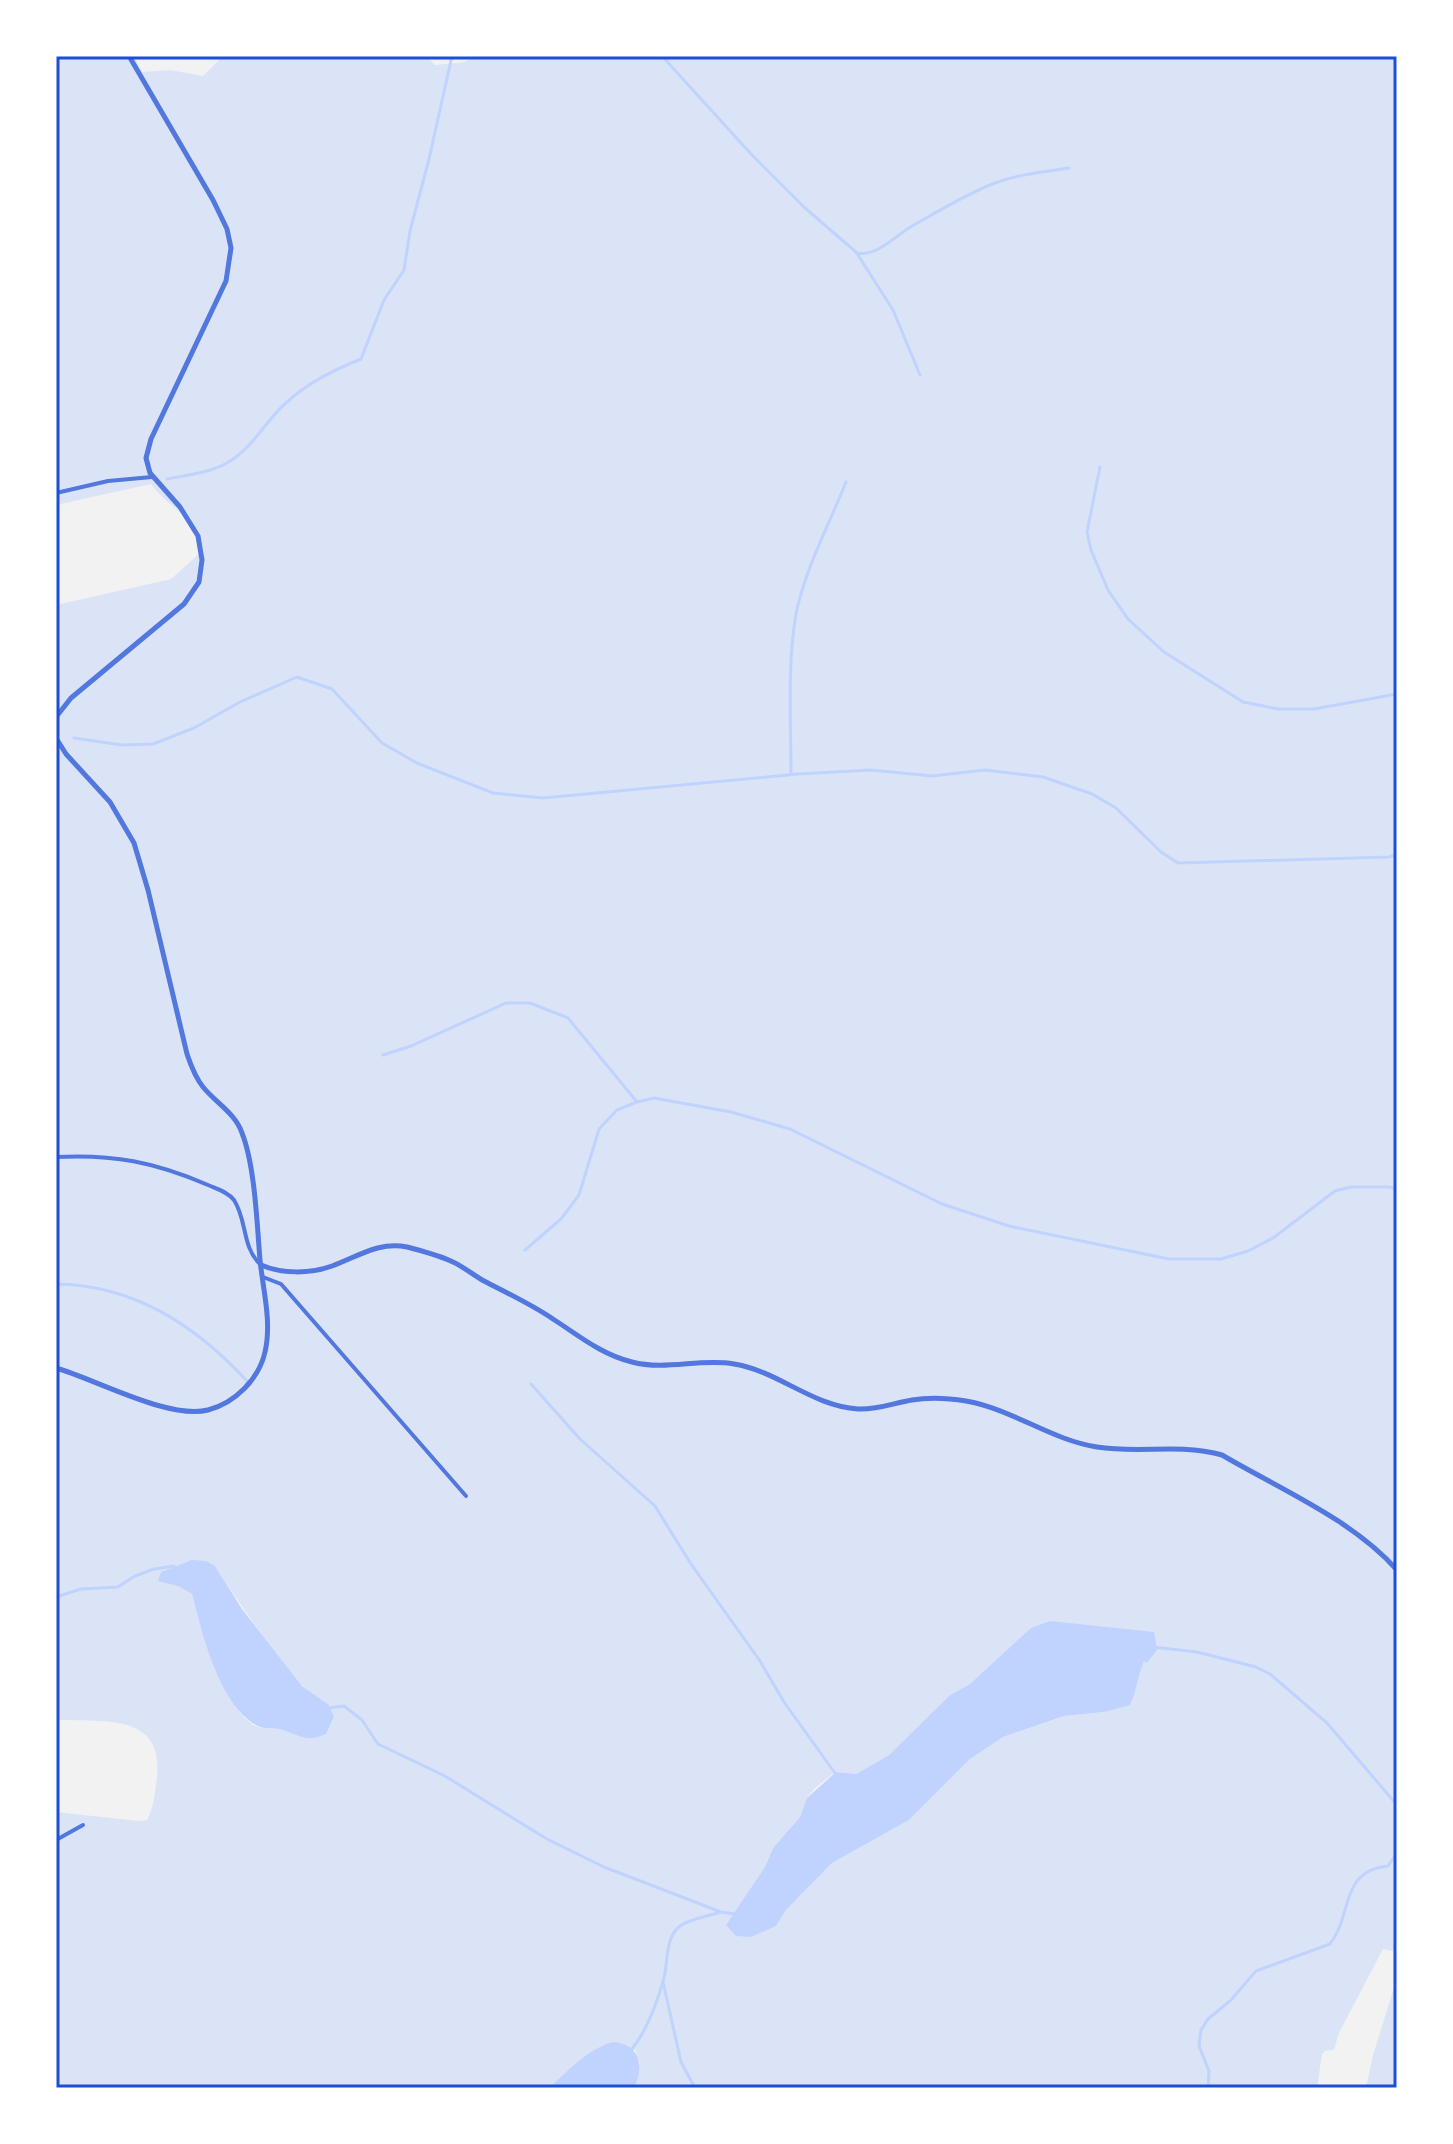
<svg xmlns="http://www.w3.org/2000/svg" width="1453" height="2144" font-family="Commissioner,sans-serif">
  <rect width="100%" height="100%" fill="#f2f2f2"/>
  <g fill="#dbe4f7" fill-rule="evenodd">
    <path d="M56,56H134L142,72L170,70L203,76L223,56H426L435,65L464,62L477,56H1397V1952L1383,1949L1339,2033L1334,2050L1325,2051L1322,2054L1317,2088H634L640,2063L635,2050L581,2059L549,2088H56V1812L139,1821L147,1820C154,1807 155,1792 157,1777C164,1712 102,1722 56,1720V605L171,579L200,553C191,506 174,515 151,484L56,505ZM215,1566C241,1607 269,1645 299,1682C312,1697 326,1697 334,1717L326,1734C300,1742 303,1735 279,1729C273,1727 267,1729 261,1728C226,1719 200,1626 192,1594L178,1586ZM1157,1650L1147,1663L1144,1661L1135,1683L1104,1712L1064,1716L1003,1737L970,1759L909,1820L832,1863L786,1910L776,1926L765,1930L752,1887L765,1867L773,1848L800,1817L807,1798L814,1789L835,1772L856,1774L889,1755L950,1695L970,1684L1009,1651Z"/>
    <polygon points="1397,1978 1397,2088 1366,2088 1373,2055"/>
  </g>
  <g fill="#bfd3fe">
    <path d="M192,1560L206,1561L215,1566L242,1609L302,1686L329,1705L334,1717L326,1734C304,1744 300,1734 279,1729C271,1727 263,1730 256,1725C219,1704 202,1633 192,1594L178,1586L158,1581L161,1572Z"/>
    <path d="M1050,1621L1154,1632L1157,1650L1147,1663L1144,1661C1137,1678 1137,1690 1130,1705L1104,1712L1064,1716L1003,1737L970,1759L909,1820L832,1863L786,1910L776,1926L751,1937L736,1936L726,1925L765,1867L773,1848L800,1817L807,1798L836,1772L856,1774L889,1755L950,1695L970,1684L1031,1628Z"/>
    <path d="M613,2042C640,2044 645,2066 634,2088H549C568,2071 587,2049 613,2042Z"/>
  </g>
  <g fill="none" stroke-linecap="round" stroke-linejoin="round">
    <g stroke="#bfd3fe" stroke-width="3">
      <polyline points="56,56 60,58"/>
      <polyline points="662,56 751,154 805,208 856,252 893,310 920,375"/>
      <path d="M857,253C877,257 895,236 912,226C939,211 966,194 995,183C1019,174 1044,172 1069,168"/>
      <polyline points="1100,467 1087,532 1091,550 1108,590 1128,619 1164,652 1243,702 1278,709 1314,709 1397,694"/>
      <path d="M167,479C187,475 209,473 227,463C255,446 264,422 287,402C309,382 334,370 361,359L384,300L404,270L410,231L429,159L452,56"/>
      <polyline points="74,738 122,745 153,744 194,728 240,702 297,677 332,689 382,743 417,763 493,793 543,798 798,774 871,770 932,776 985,770 1043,777 1092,794 1116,808 1161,852 1178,863 1389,857 1397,854"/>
      <path d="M791,773C791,721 787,666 796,614C805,569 829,525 846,482"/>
      <polyline points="383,1055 411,1046 506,1003 530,1003 568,1018 637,1102"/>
      <polyline points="525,1250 561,1219 579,1195 599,1129 617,1110 637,1102 654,1098 731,1112 790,1129 942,1204 1009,1226 1169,1259 1221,1259 1248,1251 1273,1238 1335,1191 1351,1187 1389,1187 1397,1189"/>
      <path d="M56,1284C134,1285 195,1325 247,1381"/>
      <polyline points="531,1384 580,1439 655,1506 691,1564 760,1661 784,1702 837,1776"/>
      <polyline points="56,1597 81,1589 118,1587 135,1576 154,1569 174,1566"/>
      <polyline points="1153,1647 1197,1652 1256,1667 1270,1674 1327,1723 1397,1805"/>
      <polyline points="329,1708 344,1706 362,1720 378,1744 445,1776 547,1839 604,1867 721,1912 735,1914"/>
      <polyline points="663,1982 681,2062 695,2088"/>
      <path d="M630,2051C647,2032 657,2003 664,1978C668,1962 665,1937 680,1926C690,1919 709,1916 721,1912"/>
      <path d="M1208,2088L1209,2071L1199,2046L1201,2030L1208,2019L1231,2000L1256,1971L1330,1944C1353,1915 1339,1871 1388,1866L1397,1853"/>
    </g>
    <g stroke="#5277de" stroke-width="4">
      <polyline points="56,493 108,481 152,477"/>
      <path d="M56,1157C113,1154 155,1162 208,1185C217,1189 228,1192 234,1200C247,1220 242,1246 259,1263"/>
      <polyline points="263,1277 281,1284 466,1496"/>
      <polyline points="56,1840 83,1825"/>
    </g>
    <g stroke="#5277de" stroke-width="5">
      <polyline points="56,717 71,698 184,604 199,582 202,560 198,536 180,507 150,473 146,458 151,439 226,281 231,248 227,229 213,200 129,56"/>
      <path d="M56,738L66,754L110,802L134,843L148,890L187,1054C191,1066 195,1077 203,1087C216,1103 235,1113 242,1133C255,1166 257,1224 260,1260C263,1290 272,1322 265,1352C259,1379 235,1403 208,1410C169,1420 95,1379 56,1368"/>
      <path d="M261,1265C282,1274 310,1274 332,1266C357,1257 379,1241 407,1247C422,1251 439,1255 453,1262C464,1267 473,1275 484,1281C507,1293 531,1304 553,1319C578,1335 602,1355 632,1362C666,1371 700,1358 734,1364C778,1371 812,1406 858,1409C877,1410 894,1403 912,1400C929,1397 948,1398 966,1401C1012,1409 1051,1440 1097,1447C1139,1454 1181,1443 1222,1455C1280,1489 1353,1520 1397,1570"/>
    </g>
  </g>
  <rect width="1453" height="2144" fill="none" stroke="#ffffff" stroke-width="116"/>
  <rect x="58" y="58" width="1337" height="2028" fill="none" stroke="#1d4ed8" stroke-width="3"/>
</svg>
